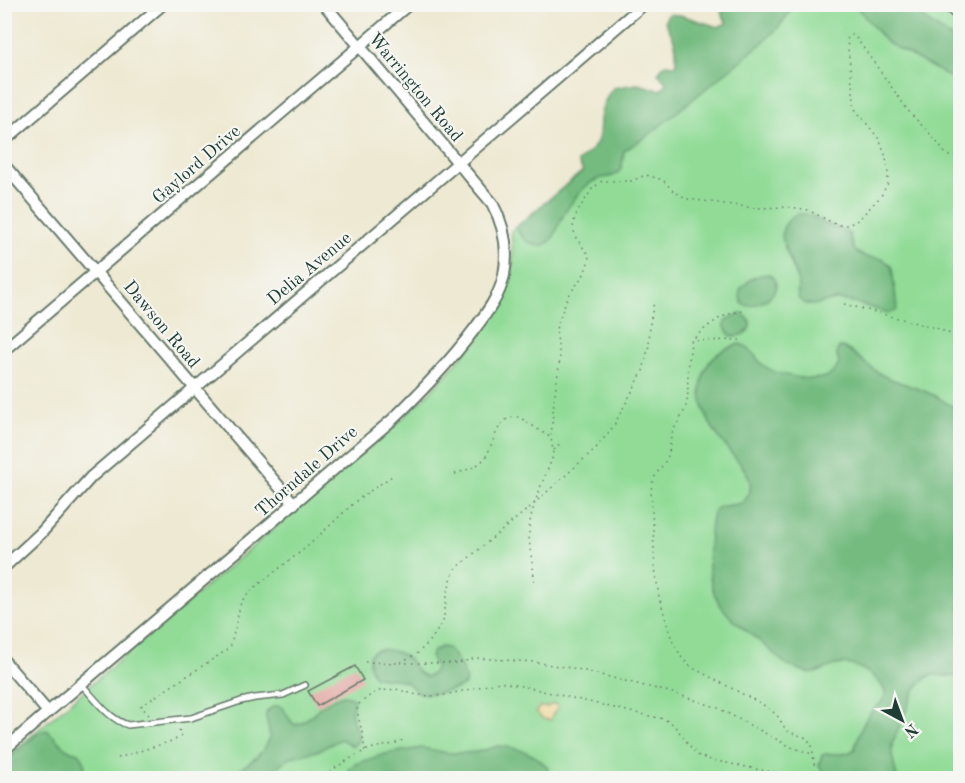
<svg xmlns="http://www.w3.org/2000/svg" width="965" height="783" font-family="'Old Standard TT',serif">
  <rect width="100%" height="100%" fill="#f6f6f2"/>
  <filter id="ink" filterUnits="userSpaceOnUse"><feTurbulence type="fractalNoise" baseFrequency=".0167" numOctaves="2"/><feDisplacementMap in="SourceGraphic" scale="12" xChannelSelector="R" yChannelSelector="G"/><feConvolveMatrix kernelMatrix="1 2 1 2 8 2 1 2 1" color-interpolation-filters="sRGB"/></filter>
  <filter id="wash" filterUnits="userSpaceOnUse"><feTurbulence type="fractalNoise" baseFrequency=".008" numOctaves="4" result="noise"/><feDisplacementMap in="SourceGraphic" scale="24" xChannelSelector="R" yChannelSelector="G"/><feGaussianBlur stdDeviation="1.35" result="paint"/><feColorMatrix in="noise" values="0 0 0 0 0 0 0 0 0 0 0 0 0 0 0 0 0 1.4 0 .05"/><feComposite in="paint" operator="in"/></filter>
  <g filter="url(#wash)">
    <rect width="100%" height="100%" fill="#eee9d2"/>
    <path fill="#91db97" stroke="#588c66" stroke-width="1.5" d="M782,5H933L960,23V44L954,39L960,47V778H5L4,759L394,426C427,397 456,366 482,330C493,315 504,300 510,282C514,265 513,248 511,231Z"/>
    <g fill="#74bb80" stroke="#4a7c5a" stroke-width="1.5">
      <path d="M720,5H795L778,28L761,44L650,134L624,151C623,156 623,164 621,169C616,179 604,176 596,180C590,182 586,186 581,191C573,200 565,211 560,222C557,228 556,234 552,239C539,254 522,241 516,227L583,171L578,162C584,157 592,151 596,144C601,134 599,130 600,120C601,109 606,97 613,88L638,84L660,90L667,84L658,73L665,64L676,65C677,42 675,41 665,21L668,14L680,15L718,27L727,23L722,15Z"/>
      <polygon points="855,5 904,5 960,44 960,83 886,42"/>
      <path d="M797,214H805L812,216L826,224L845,231L849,234L854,250L860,254L866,257L883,259L888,263L892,268L897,307L896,311L889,313C875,310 849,299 836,300C825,301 815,308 804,303C793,298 800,287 797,279C791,255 767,231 797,214Z"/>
      <path d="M769,274C792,291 751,312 743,304C740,301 740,295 740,290C749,279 755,275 769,274Z"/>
      <path d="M741,314C757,319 751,338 731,336C718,322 726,318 741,314Z"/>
      <path d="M739,344C752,346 754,358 763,365C775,375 811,382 826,377C833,374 836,370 839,364C838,358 833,350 842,347C858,354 868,368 884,376C897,382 911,386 924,391C937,396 949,404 960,412V677L933,675L927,677L915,689L892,744V755L897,778H831L826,777L819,765L822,755C837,751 839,758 854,750C858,738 862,723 870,713C875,707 883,704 885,696C886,692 884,690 883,687C874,673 853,661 836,665C826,667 817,676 806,672C799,670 791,667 785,663C778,658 771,651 764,645C750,633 727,618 718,601C707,582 708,556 710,534C712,502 714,509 742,503C749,496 753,488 749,478C745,466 734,458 727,448C720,439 711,428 707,417C697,395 699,364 722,351C727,348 734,347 739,344Z"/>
      <path d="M441,647L448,648C455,657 468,673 465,685C455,690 429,697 418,692C412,689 410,683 403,681C393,678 383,679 374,676C371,671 368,664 369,658C372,643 399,651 407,658C415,665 414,673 427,677L432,674L436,667L431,658L433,651Z"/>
      <path d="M343,695L348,696L354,700C353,705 351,710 352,715C352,727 367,739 352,746L341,739L317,751L291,757L283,762L264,778H229C241,766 259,760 267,744C276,728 256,715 273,707C285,701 286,719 295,725C306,722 312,714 320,707C327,702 335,698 343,695Z"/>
      <polygon points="47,730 64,747 71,751 79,753 83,758 85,768 83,771 68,778 5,778 5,763 6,761 37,734 43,731"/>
      <path d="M498,746C518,748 534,752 548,768V778H347L350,768L355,764L385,754L422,748L448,753H465L477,752Z"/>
    </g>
    <polygon fill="#eeda9e" stroke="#868c69" stroke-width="1.5" points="553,704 555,704 558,708 552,715 551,720 543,719 536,712 539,707 547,707"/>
    <g id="blocks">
      <polygon fill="#e2a7a3" points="355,666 363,680 317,706 308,691"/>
    </g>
  </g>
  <g filter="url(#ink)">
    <use href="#blocks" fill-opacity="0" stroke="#67796b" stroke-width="1.5"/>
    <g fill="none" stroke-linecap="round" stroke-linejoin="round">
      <g stroke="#67796b" stroke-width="8">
        <path id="lane" d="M81,684C95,698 108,719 128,725L191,718L241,701L255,698L283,695L305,685"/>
      </g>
      <g stroke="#67796b" stroke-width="14">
        <g id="street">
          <polyline points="4,141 163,4"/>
          <polyline points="4,165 294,504"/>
          <polyline points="4,350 409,4"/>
          <polyline points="4,567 41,533 91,477 644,4"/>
          <polyline points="4,661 48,712"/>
          <path d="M4,750L48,712L392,420C421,392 449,363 473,331C486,314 500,296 504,275C509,249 504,225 492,203L324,4"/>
        </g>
      </g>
      <g stroke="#67796b" stroke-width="21">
        <polyline id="highway" points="952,4 960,11"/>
      </g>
      <g stroke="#67796b" stroke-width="1.5" stroke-dasharray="1.5 4.5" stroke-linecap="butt">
        <polyline points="844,304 936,328 960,338"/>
        <path d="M740,340L691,341C707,326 723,312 745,311"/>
        <polyline points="554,450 562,441"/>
        <path d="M455,474C466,470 477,467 484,459C494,447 496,414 518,417C522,418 544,434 550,437"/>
        <polyline points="538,500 596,448 613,427 643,371 649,345 650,324 654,301"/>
        <path d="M534,581C534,565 529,550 529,534C529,511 543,481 552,459L553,451L551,438L554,400L560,359L556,329L567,298L584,274L587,266L589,259L588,254L576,238L574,231L573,224L576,214L592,189L602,181H631L646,175L663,180L673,191L688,199L755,208L791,207L808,210L831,222L839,225H847L855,222L861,217L881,196L888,183V174L886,157L879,139L855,109L847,40L848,37L852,35L857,39L910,113L932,136L946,154L949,156L960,157"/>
        <polyline points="365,662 399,663 418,653 430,641 443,622 448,590 454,570 535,503"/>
        <polyline points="400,663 458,663 476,658 533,662 577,669 673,693 716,707 791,747 812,754"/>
        <polyline points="149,715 141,706 227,650 231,645 241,602 246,596 254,588 308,546 357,500 392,476"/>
        <path d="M365,751L363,737L357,710L359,704L372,694L379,691L396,689L417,695L430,696L445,695L500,682L526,687L631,712L664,719L673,724L697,755L707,759L766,771L800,775L809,774L815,770L812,746L807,738L792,733L786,730L777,715L762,704L691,667L682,658L672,640L659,597L655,568L651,491C653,473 659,473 667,458C671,450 669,440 673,431C677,423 683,415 686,406C689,397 687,388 688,378C688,366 690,353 691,341"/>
        <polyline points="118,758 175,740 181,735 181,732 177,728"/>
        <path d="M320,778C334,769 349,758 365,751C380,744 391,748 406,738"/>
      </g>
      <use href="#lane" stroke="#fff" stroke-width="5"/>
      <use href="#street" stroke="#fff" stroke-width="10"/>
      <use href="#highway" stroke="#fff" stroke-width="18"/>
    </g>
  </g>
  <g text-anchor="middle" stroke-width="4.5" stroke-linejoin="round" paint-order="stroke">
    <g font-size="18" fill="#1f3d34" stroke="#f6f6f2">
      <text transform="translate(416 87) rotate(50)" y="6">Warrington Road</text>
      <text transform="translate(196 164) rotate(-41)" y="6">Gaylord Drive</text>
      <text transform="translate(309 268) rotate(-40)" y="6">Delia Avenue</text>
      <text transform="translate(162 324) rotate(50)" y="6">Dawson Road</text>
      <text transform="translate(306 471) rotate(-41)" y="6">Thorndale Drive</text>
    </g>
  </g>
  <rect width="965" height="783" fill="none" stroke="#f6f6f2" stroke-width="24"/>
  <g transform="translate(902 720) rotate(139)" stroke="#f6f6f2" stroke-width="4.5" paint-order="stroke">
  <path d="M0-4.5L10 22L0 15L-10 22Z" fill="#1f3d34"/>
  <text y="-9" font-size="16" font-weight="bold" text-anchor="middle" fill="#1f3d34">N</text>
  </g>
</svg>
